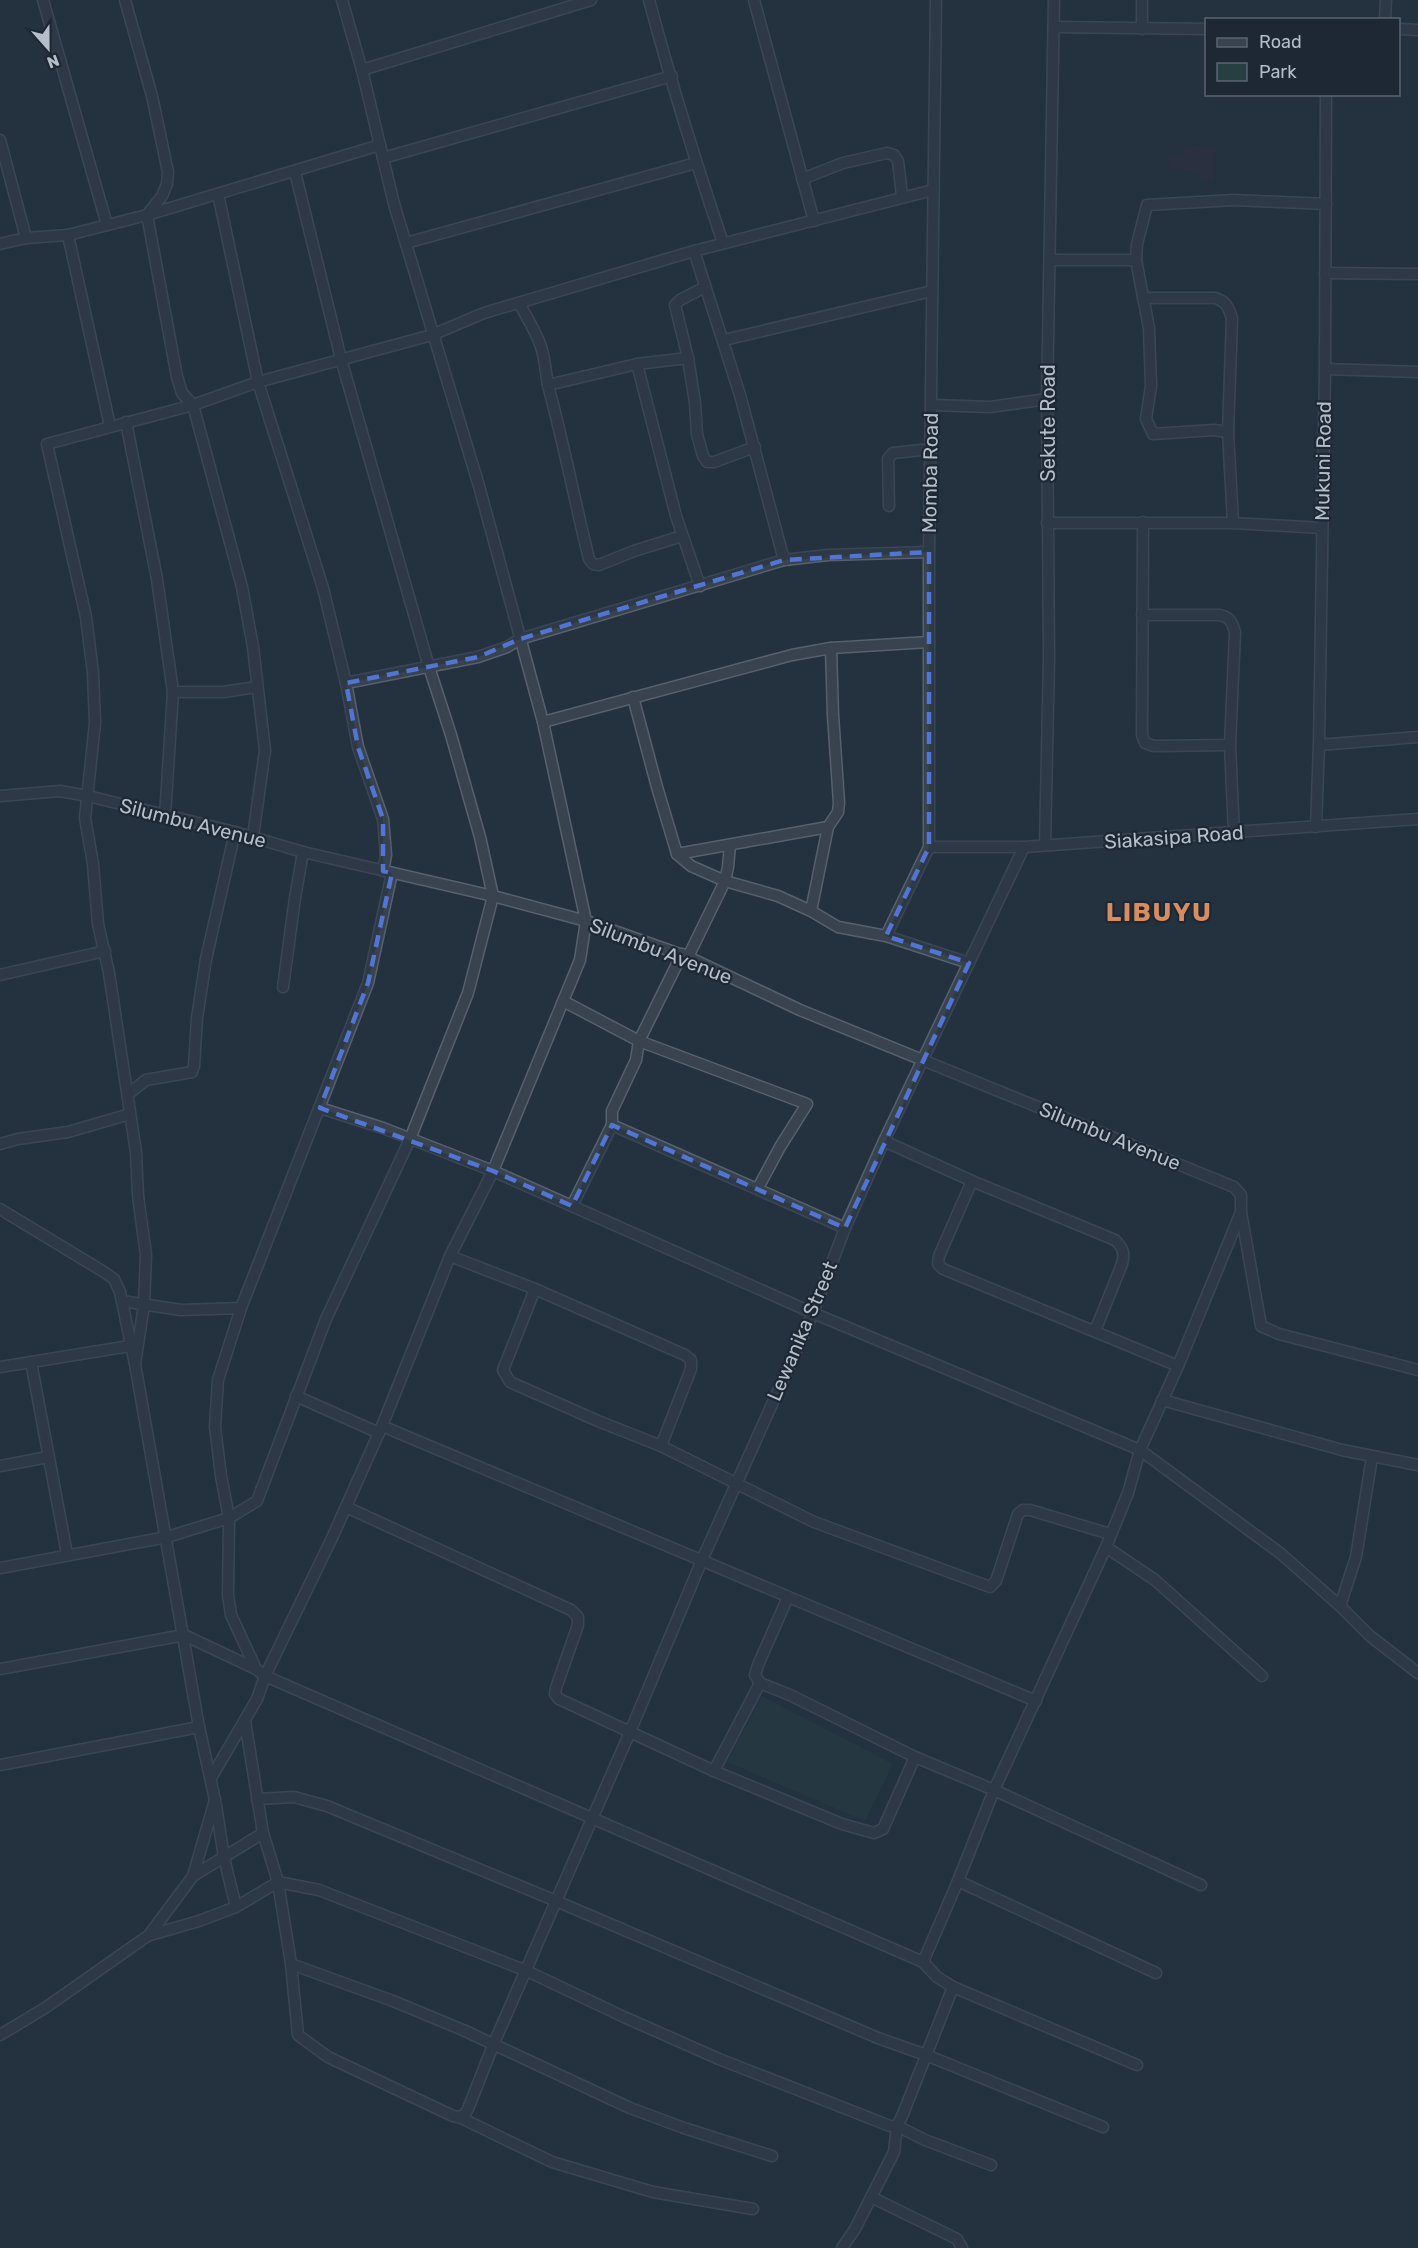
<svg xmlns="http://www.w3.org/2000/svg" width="1418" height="2248" font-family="Rubik,sans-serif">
  <rect width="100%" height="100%" fill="#24313f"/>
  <polygon fill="#313040" points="1184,145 1216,147 1214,181 1201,181 1201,171 1168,169 1169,155 1184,156"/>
  <polygon fill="#263f40" points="762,1696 893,1764 865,1821 727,1762"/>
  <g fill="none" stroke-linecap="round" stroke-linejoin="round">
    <g stroke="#56616d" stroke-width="13">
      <g id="street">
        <polyline points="43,0 107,225"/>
        <polyline points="125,0 152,96 168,172 167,184 162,196 147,215 177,377 182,393 193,405 242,587 253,647 265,750 253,837"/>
        <path d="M649,0C671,82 696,163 723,243"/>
        <polyline points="754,0 814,221"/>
        <polyline points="1385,20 1386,0"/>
        <polyline points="1055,27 1206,29"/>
        <polyline points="1142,29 1142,0"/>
        <polyline points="1398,29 1418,30"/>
        <polyline points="362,70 591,0"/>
        <polyline points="0,140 26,238"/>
        <polyline points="383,158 672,76"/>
        <polyline points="802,179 843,163 887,153 894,155 898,161 902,196"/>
        <polyline points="218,194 258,382 323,588 346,683 358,747 383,819 386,855 383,871"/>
        <polyline points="68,235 110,426"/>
        <polyline points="406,243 696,163"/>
        <polyline points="0,244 26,238 68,235 147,215 380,145"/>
        <polyline points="694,251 740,395 784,560"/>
        <polyline points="1050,260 1136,260"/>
        <polyline points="1325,273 1418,274"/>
        <polyline points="705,287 680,300 675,305 688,358 695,403 697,434 703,456 707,462 714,462 755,447"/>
        <path d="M1143,298H1215C1227,302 1228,307 1232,318L1228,432L1233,523"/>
        <path d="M519,303C526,316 535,330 540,344C546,359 545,374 549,389C564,445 575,502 589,559L593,564L599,565L634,551L682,536"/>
        <polyline points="724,340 932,291"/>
        <polyline points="637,364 676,516 700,586"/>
        <polyline points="1325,369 1418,372"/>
        <polyline points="548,385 637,364 688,358"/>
        <polyline points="931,405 990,407 1047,399"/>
        <polyline points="126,422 157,579 173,692 223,692 257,687"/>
        <polyline points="1228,432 1214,430 1153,434 1146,419 1151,386 1149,328 1136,260 1137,244 1147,205 1234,200 1326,204"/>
        <polyline points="889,506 888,459 893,453 931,449"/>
        <polyline points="1143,522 1142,735 1145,743 1154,746 1230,745"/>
        <polyline points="1047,523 1233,523 1322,528"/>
        <path d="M1142,615H1219C1230,617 1232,622 1235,632L1230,745L1234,833"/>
        <polyline points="346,683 478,657 507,647 520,639 784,560 828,555 929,552"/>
        <polyline points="633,697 657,787 677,854 691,866 725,881 778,896 811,911 838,927 886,936 969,963"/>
        <polyline points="543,722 792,655 831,648 929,642"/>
        <polyline points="1319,745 1418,737"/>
        <polyline points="0,796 60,791 88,796 235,832 303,852 493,896 586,921 688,957 800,1010 1234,1187 1241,1195 1241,1212 1178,1366 1140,1450 1128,1493 1106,1547 994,1790 958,1881 923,1962"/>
        <polyline points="165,816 173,692"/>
        <polyline points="1316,827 1319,745 1325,369 1326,94"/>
        <polyline points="1045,845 1049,658 1047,399 1054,0"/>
        <polyline points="929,847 1024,847 1418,819"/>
        <polyline points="677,854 828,827"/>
        <polyline points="811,911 828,827 838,812 839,803 833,715 831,648"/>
        <polyline points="886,936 929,847 929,552 936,0"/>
        <polyline points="688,957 725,881 728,867 730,845"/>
        <polyline points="0,975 105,951"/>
        <polyline points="283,987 295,898 303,852"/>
        <polyline points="563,1001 639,1041 682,954"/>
        <polyline points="128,1094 146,1080 192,1072 194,1066 197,1018 206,959 235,832"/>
        <polyline points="320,1108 383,1128 493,1171 813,1313 1140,1450 1280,1553 1340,1606 1370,1636 1418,1673"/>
        <polyline points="612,1125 612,1111 636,1060 639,1041 807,1104 780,1147 758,1188"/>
        <polyline points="884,1141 972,1181 939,1256 938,1264 943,1269 1178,1366"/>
        <polyline points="0,1144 18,1139 68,1132 130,1114"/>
        <path d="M972,1181L1115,1240C1123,1248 1125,1253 1122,1264L1095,1331"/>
        <polyline points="572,1206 612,1125 845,1228"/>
        <polyline points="0,1209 104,1272 114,1279 120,1292 135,1364 199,1727 215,1800 193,1876 149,1935 45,2008 0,2035"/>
        <polyline points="1241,1212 1261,1326 1279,1334 1418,1370"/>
        <polyline points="450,1256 535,1289 685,1355 691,1360 691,1369 661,1446"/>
        <polyline points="535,1289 503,1370 510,1382 598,1421 661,1446 814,1522 990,1587 996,1581 1018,1514 1023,1510 1030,1510 1110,1534"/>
        <polyline points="122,1301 181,1310 241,1308"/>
        <polyline points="31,1362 67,1554"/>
        <polyline points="135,1364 144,1305 146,1255 138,1196 136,1152 109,973 98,924 93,864 85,818 95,723 93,673 86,617 47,444 193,405 258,382 432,335 484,313 694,251 933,190"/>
        <polyline points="0,1367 136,1345"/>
        <polyline points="296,1396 379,1433"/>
        <polyline points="1162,1400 1342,1450 1418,1465"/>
        <polyline points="382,1426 1036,1701"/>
        <polyline points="0,1466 48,1457"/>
        <polyline points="346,1507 571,1610 578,1617 578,1625 556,1688 555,1694 559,1699 714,1771 842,1824 874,1833 883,1829 915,1757"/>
        <polyline points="1106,1547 1155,1580 1262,1676"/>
        <polyline points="0,1568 167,1537 229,1518 257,1501 326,1319 410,1139 468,993 493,896 480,837 451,735 429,667 341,359 295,172"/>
        <polyline points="788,1597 758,1665 755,1675 760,1683 790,1695 915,1757 994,1790 1201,1885"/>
        <polyline points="1340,1606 1356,1557 1372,1457"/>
        <polyline points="0,1669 184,1635 256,1669 265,1676 923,1962 937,1977 953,1987 1137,2065"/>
        <polyline points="256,1669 231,1615 228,1595 229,1518 221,1476 215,1427 218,1380 241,1308 368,983 392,873"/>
        <polyline points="245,1721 263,1833 278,1882 291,1964 298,2035 328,2057 453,2116 459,2117 552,2162 653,2192 753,2209"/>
        <polyline points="0,1765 199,1727"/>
        <polyline points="714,1771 760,1683"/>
        <polyline points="211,1778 257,1699 265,1676 332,1538 382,1426 450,1256 493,1171 580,960 586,921 543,722 479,486 394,204 362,70 342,0"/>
        <polyline points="257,1799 294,1797 327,1806 556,1901 878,2038 926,2055 1103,2127"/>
        <polyline points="216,1805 224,1858 236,1907"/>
        <polyline points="193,1876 263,1833"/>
        <polyline points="958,1881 1156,1973"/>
        <polyline points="150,1935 199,1921 236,1907 278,1882 319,1890 527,1971 624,2017 719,2059 890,2126 897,2126 903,2114 953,1987"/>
        <polyline points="291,1964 393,2001 463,2030 630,2108 684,2128 772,2156"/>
        <polyline points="459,2117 465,2114 468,2109 494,2043 630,1732 702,1560 813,1313 845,1228 884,1141 1024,847"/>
        <polyline points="871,2197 957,2239 962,2248"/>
        <polyline points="842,2248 855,2229 894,2152 897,2126 925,2140 991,2165"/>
      </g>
    </g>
    <use href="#street" stroke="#38434f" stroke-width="10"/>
  </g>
  <path d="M0 0H1418V2248H0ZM929,552V847L886,936L969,963L845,1228L612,1125L572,1206L493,1171L320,1108L368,983L392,873L383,871V819L358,747L346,683L478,657L520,639L784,560Z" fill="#24313f" fill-opacity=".55" fill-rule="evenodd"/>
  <path fill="none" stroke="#5275d3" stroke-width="4.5" stroke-dasharray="12 8" stroke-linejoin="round" d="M929,552V847L886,936L969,963L845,1228L612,1125L572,1206L493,1171L320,1108L368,983L392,873L383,871V819L358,747L346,683L478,657L520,639L784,560Z"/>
  <g text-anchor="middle" stroke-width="4.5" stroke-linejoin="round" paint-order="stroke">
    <g font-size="20" fill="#b4beca" stroke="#1d2834">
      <text transform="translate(1048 423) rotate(-90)" y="7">Sekute Road</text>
      <text transform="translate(1323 461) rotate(-89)" y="7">Mukuni Road</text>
      <text transform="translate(930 473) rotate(-89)" y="7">Momba Road</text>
      <text transform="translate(193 823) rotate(14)" y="7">Silumbu Avenue</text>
      <text transform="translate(1174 837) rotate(-4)" y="7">Siakasipa Road</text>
      <text transform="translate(661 951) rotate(21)" y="7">Silumbu Avenue</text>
      <text transform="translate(1110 1136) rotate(22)" y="7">Silumbu Avenue</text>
      <text transform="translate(802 1331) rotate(-67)" y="7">Lewanika Street</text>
    </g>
    <g font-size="26" font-weight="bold" letter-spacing="1.5" fill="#d88d61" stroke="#1d2834">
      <text x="1159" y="921">LIBUYU</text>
    </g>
  </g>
  <rect x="1205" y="18" width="195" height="78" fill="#1d2834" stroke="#596470" stroke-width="1.5"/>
  <rect x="1217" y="38" width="30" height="9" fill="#38434f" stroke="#596470" stroke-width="1.5"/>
  <text x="1259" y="48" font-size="18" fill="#b4beca">Road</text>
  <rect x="1217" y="63" width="30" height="18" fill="#263f40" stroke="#596470" stroke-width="1.5"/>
  <text x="1259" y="78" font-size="18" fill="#b4beca">Park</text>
  <g transform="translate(48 48) rotate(159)" stroke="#1d2834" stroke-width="4.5" paint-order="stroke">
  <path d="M0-4.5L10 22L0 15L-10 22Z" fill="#b4beca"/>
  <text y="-9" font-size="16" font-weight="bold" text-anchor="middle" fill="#b4beca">N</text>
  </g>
</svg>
